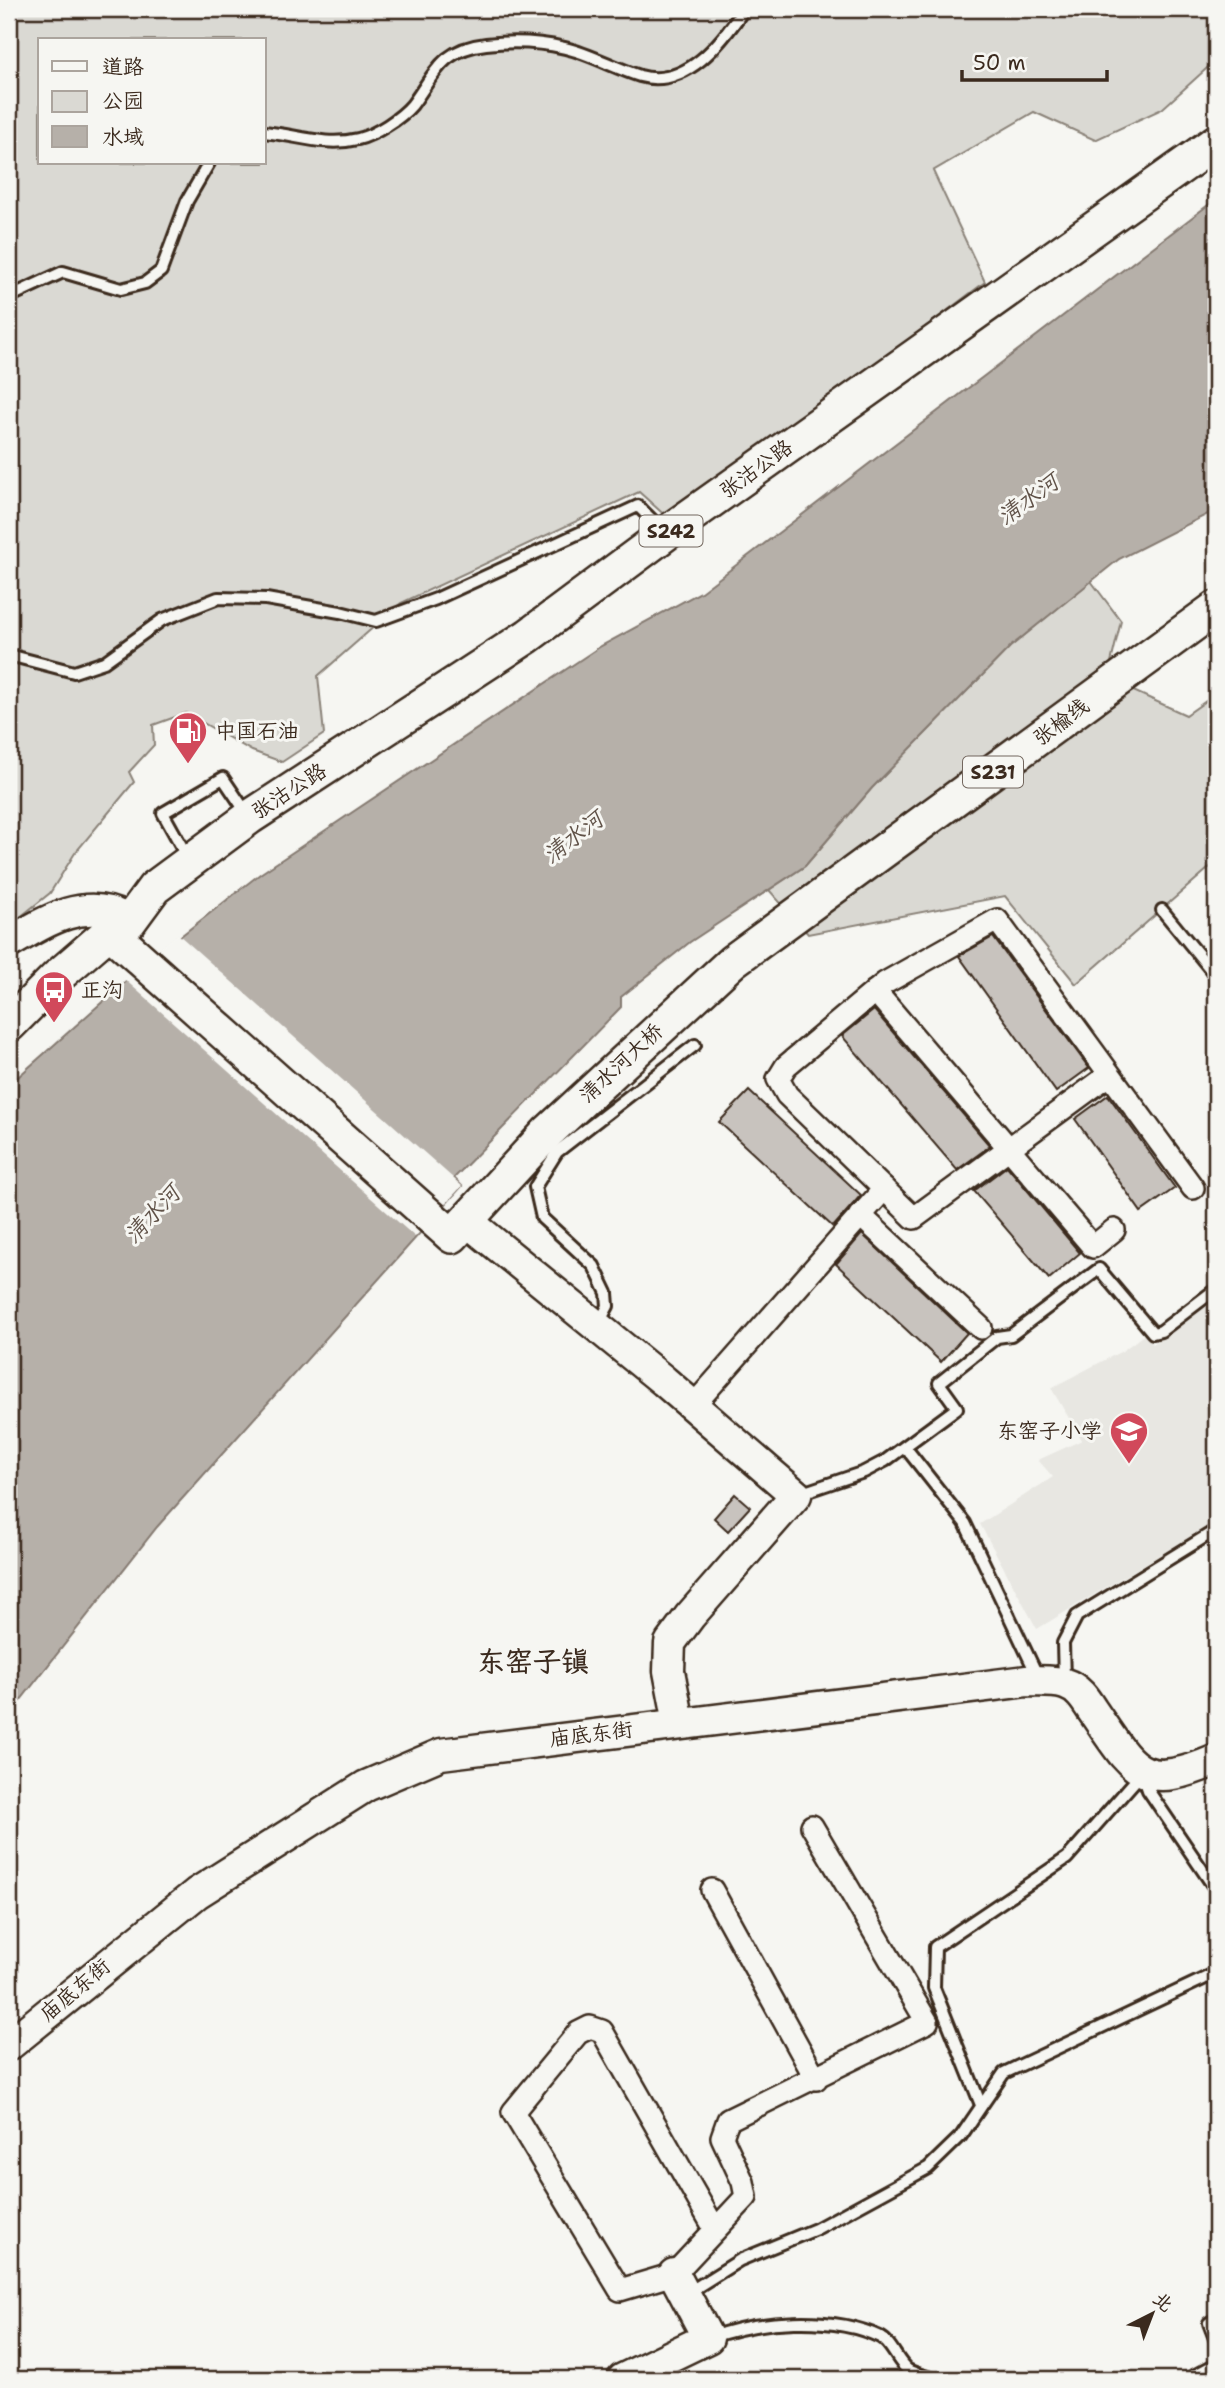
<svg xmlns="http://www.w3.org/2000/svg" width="1225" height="2388" font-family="'Shantell Sans','LXGW WenKai TC',sans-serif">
  <rect width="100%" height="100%" fill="#f6f6f2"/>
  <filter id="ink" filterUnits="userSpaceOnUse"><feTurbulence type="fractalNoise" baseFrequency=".0143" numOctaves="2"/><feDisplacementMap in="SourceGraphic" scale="14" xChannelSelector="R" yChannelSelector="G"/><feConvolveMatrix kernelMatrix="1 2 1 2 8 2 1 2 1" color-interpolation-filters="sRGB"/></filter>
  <g filter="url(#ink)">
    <polygon fill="#e8e7e2" points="1216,1297 1216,1470 1206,1477 1216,1497 1216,1521 1037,1629 980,1524 1053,1477 1038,1460 1082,1440 1051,1388 1122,1351 1145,1334 1153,1344"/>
    <g fill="#dad9d3" stroke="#8a8278" stroke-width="2" fill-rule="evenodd">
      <path d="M9,9H1216V60L1162,109L1095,140L1034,112L933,171L985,282L670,520L639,492L401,603L318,676L324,734L282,762L252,751L186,713L153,725L154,745L129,772L134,782L75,853L50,893L9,926ZM40,40H264V163H40Z"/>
      <polygon points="1091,581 1121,621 1107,679 1186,715 1216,694 1216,862 1076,984 1005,896 808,934 769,890 805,866 872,788 1010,647"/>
    </g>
    <polygon fill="#b6b0a9" stroke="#857a71" stroke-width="2" points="1216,199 1216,510 1119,559 1010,647 872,788 805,866 690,942 621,997 621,1007 454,1178 462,1186 157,1527 9,1715 9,1089 18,1077 145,964 260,874 601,646 701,592"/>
    <polygon fill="#f6f6f2" points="178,934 462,1186 415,1237 123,978"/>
    <g fill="#c8c3be" stroke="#3b2a1e" stroke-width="2">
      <polygon points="993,937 1089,1068 1056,1092 959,956"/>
      <polygon points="874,1010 990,1146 957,1170 842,1036"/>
      <polygon points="749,1091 861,1195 833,1227 719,1122"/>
      <polygon points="1108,1095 1175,1188 1141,1212 1075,1119"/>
      <polygon points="1007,1166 1080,1253 1049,1279 974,1191"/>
      <polygon points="862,1234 967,1333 941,1362 836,1264"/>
      <polygon points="735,1494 750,1507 728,1531 714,1518"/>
    </g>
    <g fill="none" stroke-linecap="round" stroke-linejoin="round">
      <g stroke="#3b2a1e" stroke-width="16">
        <g id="lane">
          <path d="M264,132C297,135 325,147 358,139C375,135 401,118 412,105C435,74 441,49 486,44C512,41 539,42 565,48C591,54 614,68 640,76C686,89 722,42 744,9"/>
          <polyline points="9,297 63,272 121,289 145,283 161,271 187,201 209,163"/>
          <polyline points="9,655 74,672 104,662 162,620 218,598 266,599 340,612 376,621 436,599 638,506 662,530"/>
          <polyline points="188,858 163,813 223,778 248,815"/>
          <polyline points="1162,910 1216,976"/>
          <polyline points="598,1325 608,1306 607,1293 594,1266 542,1218 535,1187 557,1152 695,1045"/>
          <polyline points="905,1447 965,1523 1039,1679"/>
          <polyline points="796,1495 864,1472 885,1461 957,1408 939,1383 997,1337 1011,1335 1099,1269 1153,1333 1161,1331 1216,1289"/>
          <polyline points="1064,1680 1063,1643 1077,1616 1216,1530"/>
          <polyline points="1143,1775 1148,1790 1216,1890"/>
          <polyline points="981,2105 934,1988 935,1947 1067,1858 1142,1773"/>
          <polyline points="686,2294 740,2260 816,2229 928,2168 961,2136 1004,2073 1216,1973"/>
          <polyline points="1216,2319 1209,2323 1216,2341"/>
          <path d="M709,2338C758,2320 831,2314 880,2337C892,2343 897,2362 908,2370C915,2374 926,2376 934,2379"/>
          <polyline points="1188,2379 1216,2364"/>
        </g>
      </g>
      <g stroke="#3b2a1e" stroke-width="26">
        <g id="street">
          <polyline points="875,991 1093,1247 1114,1230"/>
          <polyline points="1109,1075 914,1218 787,1095 778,1079 786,1066 885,983 997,920 1193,1188"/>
          <polyline points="860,1215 981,1328"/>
          <polyline points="693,1406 884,1189"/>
          <polyline points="712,1890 816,2079"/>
          <polyline points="715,2229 602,2031 590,2027 578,2033 513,2112 620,2290 674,2274 746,2197 743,2182 722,2137 728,2120 927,2022 812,1826"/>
        </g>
      </g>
      <g stroke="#3b2a1e" stroke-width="35">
        <g id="secondary">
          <path d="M9,943C44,922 84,896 124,918"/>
          <polyline points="466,1220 664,1381 796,1495 690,1616 670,1643 669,1671 679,1723"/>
          <path d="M9,2045L197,1893L366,1786L441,1754L1027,1681C1038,1682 1054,1680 1065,1684C1078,1688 1085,1699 1092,1710C1133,1769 1139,1793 1216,1760"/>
          <polyline points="623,2379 708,2338 674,2274"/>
        </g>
      </g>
      <g stroke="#3b2a1e" stroke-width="38">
        <g id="primary">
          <polyline points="129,922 154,888 250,817 528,636 676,526 1216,142"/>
          <polyline points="110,932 452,1236 548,1132 733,961 1216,608"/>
          <polyline points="9,1025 58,976 125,918"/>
        </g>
      </g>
      <use href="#lane" stroke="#f6f6f2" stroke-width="10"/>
      <use href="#street" stroke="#f6f6f2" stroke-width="21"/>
      <use href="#secondary" stroke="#f6f6f2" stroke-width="30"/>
      <use href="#primary" stroke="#f6f6f2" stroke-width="33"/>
    </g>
  </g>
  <defs>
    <g id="fuel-pin" transform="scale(2.0125)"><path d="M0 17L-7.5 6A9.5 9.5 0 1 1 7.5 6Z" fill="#d1495b" stroke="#f6f6f2"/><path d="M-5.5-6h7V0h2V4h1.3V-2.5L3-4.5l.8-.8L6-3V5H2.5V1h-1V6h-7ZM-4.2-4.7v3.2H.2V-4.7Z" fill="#fff"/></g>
    <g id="bus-pin" transform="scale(2.0125)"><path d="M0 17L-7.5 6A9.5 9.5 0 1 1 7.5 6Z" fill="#d1495b" stroke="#f6f6f2"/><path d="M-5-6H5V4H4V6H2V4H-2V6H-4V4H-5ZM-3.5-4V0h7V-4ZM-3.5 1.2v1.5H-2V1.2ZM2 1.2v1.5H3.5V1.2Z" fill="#fff"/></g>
    <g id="school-pin" transform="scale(2.0125)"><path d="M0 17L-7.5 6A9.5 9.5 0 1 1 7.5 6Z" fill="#d1495b" stroke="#f6f6f2"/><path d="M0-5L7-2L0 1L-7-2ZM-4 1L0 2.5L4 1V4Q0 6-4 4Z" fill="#fff"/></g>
  </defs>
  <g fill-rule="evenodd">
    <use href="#fuel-pin" x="188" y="731"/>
    <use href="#bus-pin" x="54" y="990"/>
    <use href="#school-pin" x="1129" y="1431"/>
  </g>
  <g text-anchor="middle" stroke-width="6" stroke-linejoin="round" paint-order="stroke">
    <g fill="#f6f6f2" stroke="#73675e" stroke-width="2">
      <rect x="639.5" y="515.5" width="63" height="31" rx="5"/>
      <rect x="963" y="756.5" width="60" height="31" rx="5"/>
    </g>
    <g font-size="19" font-weight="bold" fill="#3b2a1e">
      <text x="671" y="538">S242</text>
      <text x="993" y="779">S231</text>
    </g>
    <g font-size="21" fill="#3b2a1e" stroke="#f6f6f2">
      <text transform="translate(756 469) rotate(-36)" y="7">张沽公路</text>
      <text transform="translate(1061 722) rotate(-37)" y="7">张榆线</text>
      <text transform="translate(289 791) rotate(-33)" y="7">张沽公路</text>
      <text transform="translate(621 1063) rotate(-43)" y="7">清水河大桥</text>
      <text transform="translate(591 1734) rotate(-7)" y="7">庙底东街</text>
      <text transform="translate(75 1990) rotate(-40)" y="7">庙底东街</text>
    </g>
    <g font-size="21" fill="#3b2a1e" stroke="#f6f6f2" text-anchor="start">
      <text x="215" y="738">中国石油</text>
      <text x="81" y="997">正沟</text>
      <text x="1102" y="1438" text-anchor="end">东窑子小学</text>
    </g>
    <g font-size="23" font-style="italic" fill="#605248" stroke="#f6f6f2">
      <text transform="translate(1028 499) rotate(-36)" y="8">清水河</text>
      <text transform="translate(573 837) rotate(-38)" y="8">清水河</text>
      <text transform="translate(152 1214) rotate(-47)" y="8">清水河</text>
    </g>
    <g font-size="28" font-weight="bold" fill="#3b2a1e" stroke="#f6f6f2">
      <text x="533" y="1671">东窑子镇</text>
    </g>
  </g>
  <rect width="1225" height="2388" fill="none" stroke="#f6f6f2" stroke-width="35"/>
  <rect x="18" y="18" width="1190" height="2353" fill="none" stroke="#3b2a1e" stroke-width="2.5" filter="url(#ink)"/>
  <rect x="38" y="38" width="228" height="126" fill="#f6f6f2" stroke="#aba49d" stroke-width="2"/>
  <rect x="52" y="61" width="35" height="10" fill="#f6f6f2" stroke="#aba49d" stroke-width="2"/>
  <text x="102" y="74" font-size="21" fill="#3b2a1e">道路</text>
  <rect x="52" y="91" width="35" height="21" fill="#dad9d3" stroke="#aba49d" stroke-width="2"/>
  <text x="102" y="108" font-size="21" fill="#3b2a1e">公园</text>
  <rect x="52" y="126" width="35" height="21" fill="#b6b0a9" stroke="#aba49d" stroke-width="2"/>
  <text x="102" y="144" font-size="21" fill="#3b2a1e">水域</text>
  <g transform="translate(1152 2314) rotate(42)" stroke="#f6f6f2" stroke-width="5" paint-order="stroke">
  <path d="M0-5L12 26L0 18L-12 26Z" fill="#3b2a1e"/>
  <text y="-10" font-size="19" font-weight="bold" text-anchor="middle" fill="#3b2a1e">北</text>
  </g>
  <path d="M962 70v10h145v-10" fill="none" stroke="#3b2a1e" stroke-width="3.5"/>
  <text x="973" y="70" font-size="21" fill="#3b2a1e" stroke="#f6f6f2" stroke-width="5" paint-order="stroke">50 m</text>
</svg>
